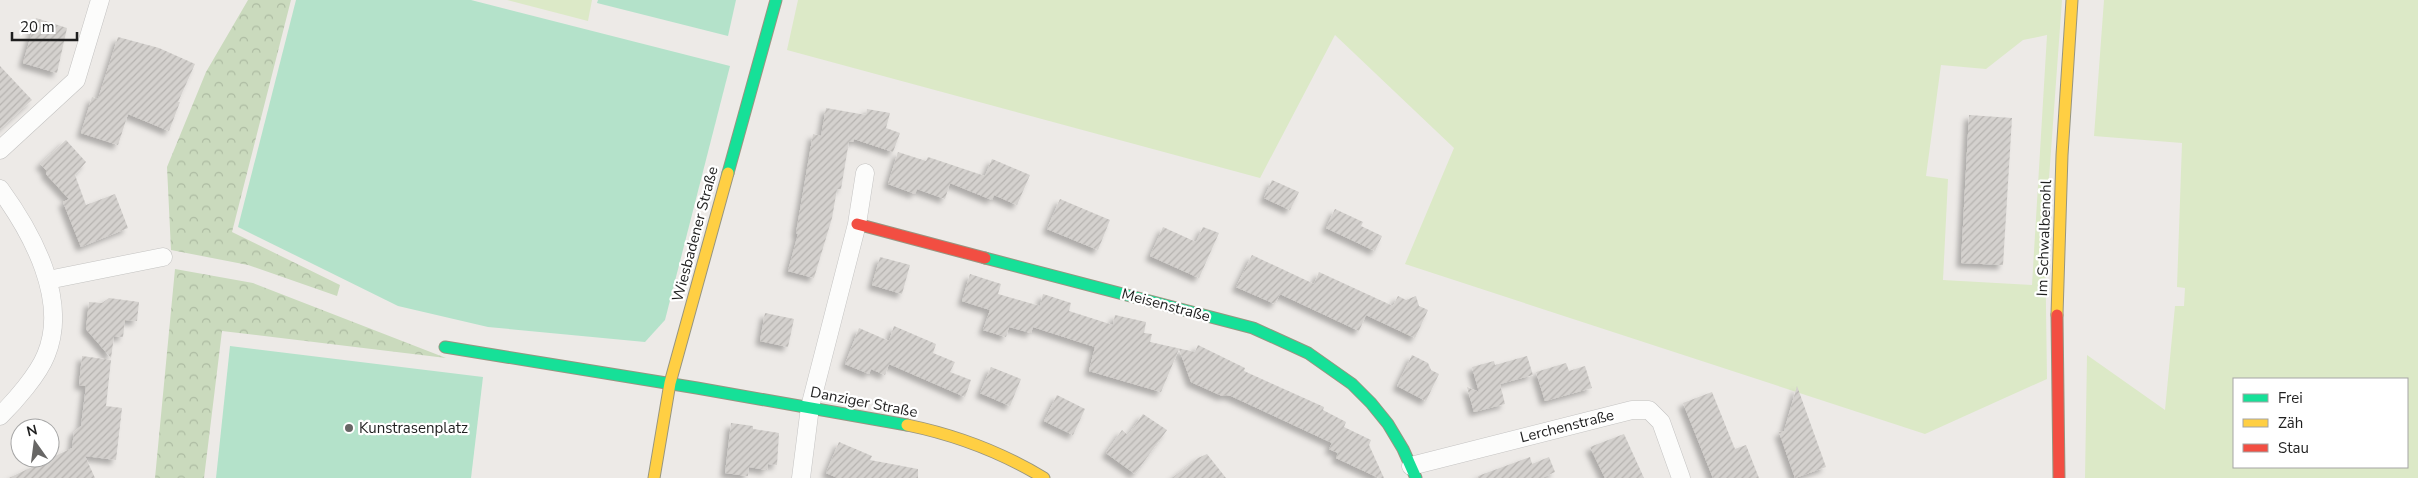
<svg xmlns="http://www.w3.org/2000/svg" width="2418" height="478" font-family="'Nunito Sans',sans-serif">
  <defs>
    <pattern id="forest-crowns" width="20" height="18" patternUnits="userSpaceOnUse" patternTransform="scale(1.25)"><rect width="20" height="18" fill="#cadabd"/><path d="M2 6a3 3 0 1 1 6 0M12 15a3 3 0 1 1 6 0" fill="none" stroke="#adbba2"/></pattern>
    <pattern id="building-hatch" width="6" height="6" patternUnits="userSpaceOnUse" patternTransform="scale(1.25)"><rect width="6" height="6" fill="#d4d1ce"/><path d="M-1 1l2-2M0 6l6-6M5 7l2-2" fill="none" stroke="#b6b3b0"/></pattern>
    <filter id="shadow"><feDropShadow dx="-4.5" dy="4.5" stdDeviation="2.5" flood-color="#0004"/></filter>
  </defs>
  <rect width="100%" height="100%" fill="#edeae7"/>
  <g fill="#dce9c7" fill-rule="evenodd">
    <polygon points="507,0 592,0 588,21"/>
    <path d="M798,0H2062L2045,233L2047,379L1925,434L1405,264L1454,148L1335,35L1260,178L787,50ZM2047,35L2032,285L1943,280L1948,179L1926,176L1941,65L1986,69L2023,40Z"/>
    <path d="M2104,0H2418V478H2085L2087,355L2165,410L2175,306H2184L2185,288L2177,287L2182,143L2094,136ZM2234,379H2407V467H2234Z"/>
  </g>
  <g fill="url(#forest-crowns)">
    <polygon points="248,0 291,0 232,232 340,285 337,296 248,265 171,250 167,167 206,72"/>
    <polygon points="175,269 253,283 446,358 222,331 204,478 155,478"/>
  </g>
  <g fill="#b4e2ca">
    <polygon points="296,0 471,0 730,66 665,320 645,342 488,327 398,306 238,227"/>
    <polygon points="598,0 736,0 728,36 597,3"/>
    <polygon points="230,346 483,377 471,478 216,478"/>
  </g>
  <g fill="url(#building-hatch)" filter="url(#shadow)">
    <polygon points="36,18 67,28 57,73 23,63"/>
    <polygon points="118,37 159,48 195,64 178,102 180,102 169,131 128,114 118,145 81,133 92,97 98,99"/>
    <polygon points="0,66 32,100 0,129"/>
    <polygon points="826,108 866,115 867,109 890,113 886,128 900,133 893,152 854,139 853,142 849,141 841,189 837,189 832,218 814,278 788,271 798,234 796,233 813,134 821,136"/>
    <polygon points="1969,115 2012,118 2003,265 1961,263"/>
    <polygon points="66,140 86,162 75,175 86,205 115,194 128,228 81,247 63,202 69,199 46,174 46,170 40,164"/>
    <polygon points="898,152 926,161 928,157 985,176 992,159 1030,175 1017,205 994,195 992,200 950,183 945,199 917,189 915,194 888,184"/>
    <polygon points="1272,180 1299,192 1290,210 1264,198"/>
    <polygon points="1060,199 1110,220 1098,250 1047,229"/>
    <polygon points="1335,209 1363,222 1361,226 1382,236 1375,251 1326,228"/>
    <polygon points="1163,227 1196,242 1203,227 1219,233 1199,278 1150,256"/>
    <polygon points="1252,255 1314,284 1319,272 1393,306 1398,296 1406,300 1416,296 1419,306 1428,310 1415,338 1366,315 1359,331 1280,294 1275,304 1236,287"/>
    <polygon points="880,257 910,265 902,294 872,285"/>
    <polygon points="970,274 1001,284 998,294 1040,306 1043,294 1071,303 1069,311 1113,325 1115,315 1146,322 1144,333 1152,334 1150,342 1195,352 1198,345 1245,368 1244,371 1324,407 1323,410 1346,422 1344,427 1371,440 1369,445 1384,478 1379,478 1336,458 1338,453 1329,449 1332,443 1231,396 1226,395 1222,396 1191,382 1179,349 1161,392 1089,371 1095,347 1033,327 1031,333 1009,327 1006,337 983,330 990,310 962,301"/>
    <polygon points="109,298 139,302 137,321 125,320 123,337 114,336 111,358 86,329 89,302 102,303"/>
    <polygon points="765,313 794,319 788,347 760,341"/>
    <polygon points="894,326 936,344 933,353 955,362 950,372 971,380 965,397 889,364 885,375 871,369 869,374 845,364 859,328 889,341"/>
    <polygon points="1412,355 1428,363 1431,370 1439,374 1426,401 1397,386"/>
    <polygon points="82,356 111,360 106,406 122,408 116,460 85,456 95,478 9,478 72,448 74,432 81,426 86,386 79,385"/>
    <polygon points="1527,356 1533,375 1500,384 1505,404 1474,412 1467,387 1479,392 1472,367 1494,361 1495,365"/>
    <polygon points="1566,363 1569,371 1585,366 1592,388 1545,401 1536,372"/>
    <polygon points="991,367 1021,379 1010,406 980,393"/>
    <polygon points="1797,386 1826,467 1795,478 1779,432 1784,431"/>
    <polygon points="1712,392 1735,449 1746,445 1759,478 1713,478 1683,403"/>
    <polygon points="1057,395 1085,409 1073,435 1044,421"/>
    <polygon points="1143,414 1167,430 1135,474 1106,453 1122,430 1128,435"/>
    <polygon points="731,423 753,426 753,429 779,433 777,465 768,464 767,470 749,467 748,476 725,473"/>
    <polygon points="1624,434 1644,478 1605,478 1590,447"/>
    <polygon points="839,442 872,456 870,460 918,469 918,478 838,478 826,473"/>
    <polygon points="1207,454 1226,478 1172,478 1198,458"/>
    <polygon points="1530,457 1532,464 1549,457 1555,472 1542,478 1478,478 1478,476"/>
  </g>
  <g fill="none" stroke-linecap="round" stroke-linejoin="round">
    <g stroke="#c4c3c2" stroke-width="19">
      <g id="street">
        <polyline points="0,150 76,80 100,0"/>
        <path d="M0,189C32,233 69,300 46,355C38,375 15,401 0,416"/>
        <polyline points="48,280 163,257"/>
        <polyline points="1411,466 1632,410 1649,410 1661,422 1681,478"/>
        <polyline points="801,478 810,407 857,224 865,173"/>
      </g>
    </g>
    <g stroke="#979580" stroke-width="13">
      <g id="fast">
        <polyline points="728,173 776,0"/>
        <polyline points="985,258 1253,328 1308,353 1352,384 1371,403 1388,424 1403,449 1416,478"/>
        <polyline points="445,347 697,388 907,425"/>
      </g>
    </g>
    <g stroke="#979580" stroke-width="13">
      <g id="slow">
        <polyline points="2057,315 2062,155 2072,0"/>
        <path d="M907,425C956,435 1001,452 1044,478"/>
        <polyline points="654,478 670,383 728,173"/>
      </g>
    </g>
    <g stroke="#979580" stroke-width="13">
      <g id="jam">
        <polyline points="857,224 985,258"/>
        <polyline points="2057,315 2059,478"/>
      </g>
    </g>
    <use href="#street" stroke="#fcfcfb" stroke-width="18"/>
    <use href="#fast" stroke="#16e098" stroke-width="11"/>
    <use href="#slow" stroke="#ffcf43" stroke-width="11"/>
    <use href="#jam" stroke="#f24e42" stroke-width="11"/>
  </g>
  <circle fill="#676665" stroke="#fff" stroke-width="2" cx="349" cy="428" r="5"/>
  <g text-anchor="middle" stroke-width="4.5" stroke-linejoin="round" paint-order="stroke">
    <g font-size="15" fill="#1f1f1f" stroke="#fff">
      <text transform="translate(695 234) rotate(-75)" y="5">Wiesbadener Straße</text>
      <text transform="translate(2044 238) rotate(-88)" y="5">Im Schwalbenohl</text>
      <text transform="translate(1166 305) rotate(15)" y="5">Meisenstraße</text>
      <text transform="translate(864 402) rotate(11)" y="5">Danziger Straße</text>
      <text transform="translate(1567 426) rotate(-14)" y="5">Lerchenstraße</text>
    </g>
    <g font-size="15" fill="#1f1f1f" stroke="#fff" text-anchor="start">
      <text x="359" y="433">Kunstrasenplatz</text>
    </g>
  </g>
  <rect x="2233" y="378" width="175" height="90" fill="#ffffff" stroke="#a5a5a5"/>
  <rect x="2243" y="394" width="25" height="8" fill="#16e098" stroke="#a5a5a5"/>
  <text x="2278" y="403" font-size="15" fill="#1f1f1f">Frei</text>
  <rect x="2243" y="419" width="25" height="8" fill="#ffcf43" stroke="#a5a5a5"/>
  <text x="2278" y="428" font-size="15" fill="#1f1f1f">Zäh</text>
  <rect x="2243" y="444" width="25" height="8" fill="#f24e42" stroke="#a5a5a5"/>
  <text x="2278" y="453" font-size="15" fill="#1f1f1f">Stau</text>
  <g transform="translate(35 443) rotate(346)"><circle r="24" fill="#ffffff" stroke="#a5a5a5"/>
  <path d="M0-4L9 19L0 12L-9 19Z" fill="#676665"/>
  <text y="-8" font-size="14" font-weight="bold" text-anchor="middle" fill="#1f1f1f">N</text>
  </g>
  <path d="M12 32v8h65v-8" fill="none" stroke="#1f1f1f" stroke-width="2.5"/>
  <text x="20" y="32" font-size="15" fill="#1f1f1f" stroke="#ffffff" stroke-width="4" paint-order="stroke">20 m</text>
</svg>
